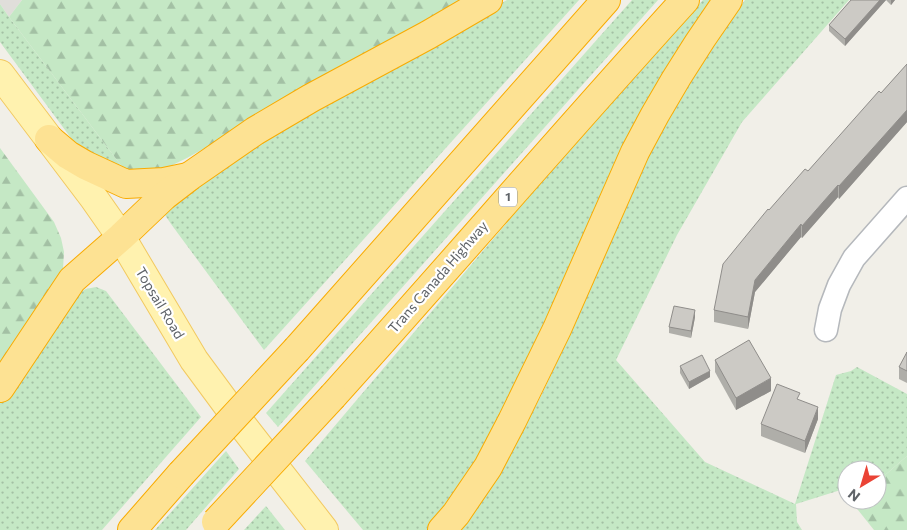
<svg xmlns="http://www.w3.org/2000/svg" width="907" height="530" font-family="Commissioner,sans-serif">
  <defs>
    <pattern id="grass-dots" width="8" height="8" patternUnits="userSpaceOnUse" patternTransform="scale(1.25)"><rect width="8" height="8" fill="#c5e8c5"/><path d="M2 2h.1M6 6h.1" fill="none" stroke="#a3c0a4" stroke-width="1.8" stroke-linecap="round"/></pattern>
    <pattern id="forest-firs" width="22" height="20" patternUnits="userSpaceOnUse" patternTransform="scale(1.25)"><rect width="22" height="20" fill="#c5e8c5"/><path d="M5 1l3.5 6h-7zM16 11l3.5 6h-7z" fill="#a3c0a4"/></pattern>
  </defs>
  <rect width="100%" height="100%" fill="#f1efe8"/>
  <polygon fill="#e0deda" points="0,0 22,0 9,17 0,4"/>
  <g fill="url(#grass-dots)">
    <polygon points="507,0 579,0 264,350 171,224 163,212 261,137"/>
    <polygon points="632,0 658,0 278,427 266,413"/>
    <polygon points="703,0 716,0 497,431 431,530 363,530 305,461 593,121"/>
    <polygon points="745,0 849,0 742,122 677,235 616,360 705,462 795,504 836,375 851,371 857,367 907,394 907,456 884,476 877,479 877,470 847,470 847,488 796,504 797,522 802,530 460,530 482,498 508,457 540,398 557,362 592,284 646,157 694,74"/>
    <polygon points="0,4 9,17 129,176 82,153 0,42"/>
    <polygon points="96,287 106,291 201,417 102,530 0,530 0,402 46,332 74,296 86,289"/>
    <polygon points="226,451 239,469 186,530 155,530"/>
    <polygon points="266,506 285,530 244,530"/>
  </g>
  <g fill="url(#forest-firs)">
    <polygon points="22,0 469,0 187,158 156,173 129,176 9,17"/>
    <polygon points="0,148 54,222 61,238 64,252 63,269 58,286 0,374"/>
    <polygon points="907,456 907,530 874,530 850,500 877,500 877,479 884,476"/>
  </g>
  <g fill="none" stroke-linecap="round" stroke-linejoin="round">
    <g stroke="#b5b8bc" stroke-width="25">
      <polyline id="minor" points="826,330 830,309 839,285 854,258 907,198"/>
    </g>
    <g stroke="#f2c960" stroke-width="30">
      <polyline id="major" points="0,74 93,197 121,237 194,360 239,421 324,530"/>
    </g>
    <g stroke="#f9ab00" stroke-width="30">
      <g id="highway">
        <polyline points="49,139 68,155 85,165 126,184 164,182 188,177"/>
        <polyline points="297,349 606,0"/>
        <polyline points="0,388 72,280 121,237 164,196 190,176 255,131 311,98 428,35 488,0"/>
        <path d="M333,396C451,265 566,131 685,0"/>
        <polyline points="132,530 181,474"/>
        <path d="M442,530L456,514L488,467L512,421L557,329L635,152C662,99 693,49 728,0"/>
      </g>
    </g>
    <use href="#minor" stroke="#fff" stroke-width="22"/>
    <use href="#major" stroke="#fff2af" stroke-width="28"/>
    <use href="#highway" stroke="#fde293" stroke-width="28"/>
    <g stroke="#f9ab00" stroke-width="30" stroke-linecap="butt">
      <g id="highway-bridge">
        <polyline points="181,474 297,349"/>
        <polyline points="216,522 333,396"/>
      </g>
    </g>
    <use href="#highway-bridge" stroke="#fde293" stroke-width="28"/>
  </g>
  <g fill="#afaea9">
    <polygon points="851,0 895,0 891,5 886,0 845,46 829,31 829,25"/>
    <polygon points="907,64 907,122 839,199 838,197 802,238 801,237 755,292 748,329 714,322 714,310 769,210 808,171 881,93"/>
    <polygon points="695,317 691,338 669,333 669,327"/>
    <polygon points="907,352 907,383 899,379 899,367"/>
    <polygon points="715,360 771,391 736,410 715,372"/>
    <polygon points="680,366 710,377 689,389 680,373"/>
    <polygon points="800,400 818,419 805,453 761,436 761,424"/>
  </g>
  <g fill="#8f8d8a">
    <polygon points="880,0 886,0 845,46 845,39"/>
    <polygon points="891,0 895,0 891,5"/>
    <polygon points="907,110 907,122 839,199 839,186"/>
    <polygon points="838,185 838,197 802,238 802,226"/>
    <polygon points="801,224 801,237 755,292 748,329 748,317 755,280"/>
    <polygon points="695,310 695,317 691,338 691,331"/>
    <polygon points="710,371 710,377 689,389 689,382"/>
    <polygon points="771,378 771,391 736,410 736,398"/>
    <polygon points="818,407 818,419 805,453 805,441"/>
  </g>
  <g fill="#cccac5" stroke="#8f8d8a">
    <polygon points="851,0 880,0 845,39 829,25"/>
    <polygon points="907,64 907,110 839,186 838,185 802,226 801,224 755,280 748,317 714,310 723,264 768,209 769,210 805,169 808,171 879,91 881,93"/>
    <polygon points="674,306 695,310 691,331 669,327"/>
    <polygon points="749,340 771,378 736,398 715,360"/>
    <polygon points="907,352 907,371 899,367"/>
    <polygon points="702,355 710,371 689,382 680,366"/>
    <polygon points="777,384 800,393 797,399 818,407 805,441 761,424"/>
  </g>
  <g text-anchor="middle" stroke-width="4.5" stroke-linejoin="round" paint-order="stroke">
    <rect fill="#fff" stroke="#8f9295" stroke-width="1" x="499" y="187.5" width="18" height="19" rx="4"/>
    <g font-size="12" font-weight="bold" fill="#5f6368">
      <text x="508" y="201">1</text>
    </g>
    <g font-size="14" fill="#5f6368" stroke="#fff">
      <text transform="translate(438 277) rotate(-49)" y="5">Trans Canada Highway</text>
      <text transform="translate(160 303) rotate(59)" y="5">Topsail Road</text>
    </g>
  </g>
  <g transform="translate(862 485) rotate(218)"><circle r="24" fill="#ffffff" stroke="#bfc1c3"/>
  <path d="M0-4L9 19L0 12L-9 19Z" fill="#ea4335"/>
  <text y="-8" font-size="14" font-weight="bold" text-anchor="middle" fill="#5f6368">N</text>
  </g>
</svg>
